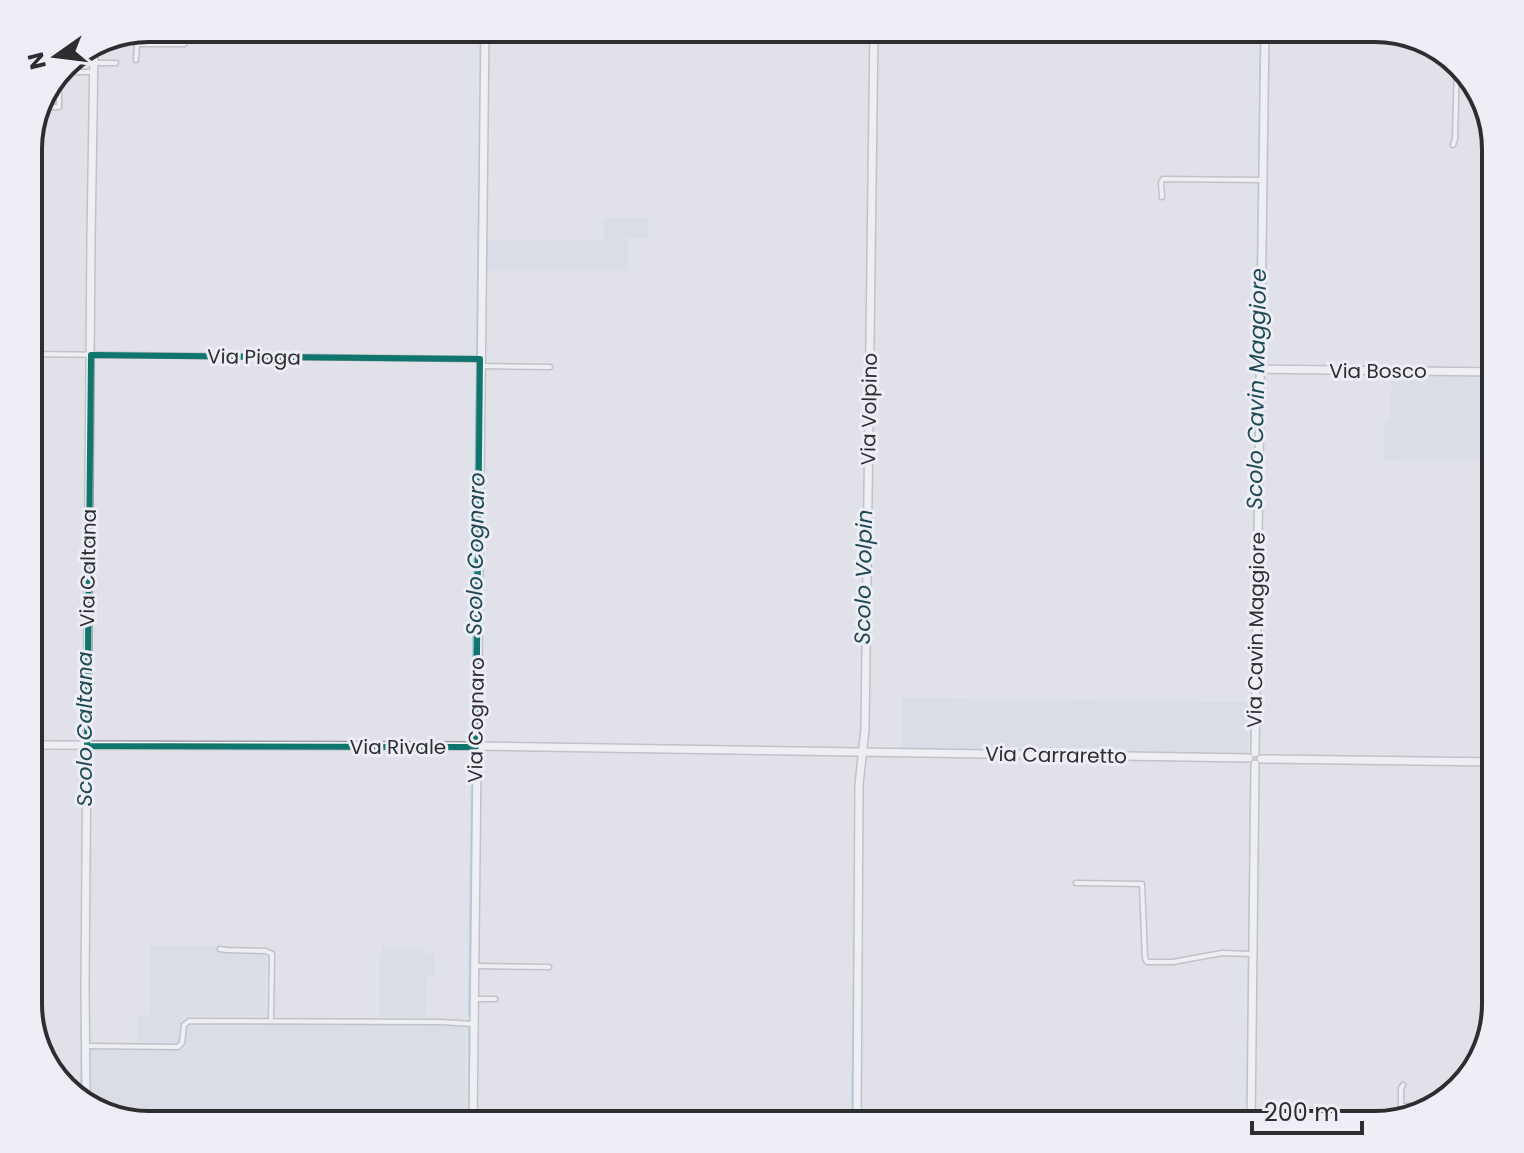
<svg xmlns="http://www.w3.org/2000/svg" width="1524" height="1153" font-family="Poppins,sans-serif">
  <rect width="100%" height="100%" fill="#e0e1e9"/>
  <g fill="#d3d4e3">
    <polygon points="604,218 648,218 648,238 628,238 628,271 486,271 486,240 604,240"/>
    <polygon points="1392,374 1496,375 1496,461 1383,460 1385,421 1390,420"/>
    <polygon points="902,698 1248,702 1248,753 902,751"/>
    <polygon points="150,946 217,946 217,952 266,952 265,1016 181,1016 181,1039 176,1045 137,1044 137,1016 150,1015"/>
    <polygon points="382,947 424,947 424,953 435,953 435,976 427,976 426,1018 379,1017 379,953 382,953"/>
    <polygon points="189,1024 455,1025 465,1028 465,1105 466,1106 467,1125 224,1125 212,1122 211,1125 148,1125 121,1115 116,1111 98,1105 92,1095 90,1088 90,1050 93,1048 186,1049 186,1028"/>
  </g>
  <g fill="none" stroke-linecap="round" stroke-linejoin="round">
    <g stroke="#78d4ef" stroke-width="2">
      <polyline points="87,271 88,233"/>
      <polyline points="477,356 481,28"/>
      <polyline points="472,744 477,362"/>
      <polyline points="1251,749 1261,28"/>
      <polyline points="857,772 859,754"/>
      <polyline points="469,1016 472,751"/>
      <polyline points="81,1102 82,1007"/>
      <polyline points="469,1125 469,1029"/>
      <polyline points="853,1125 852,1098 855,918"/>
      <polyline points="1247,1125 1251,769"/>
    </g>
    <g stroke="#9b9ba2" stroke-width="7">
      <g id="street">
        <polyline points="136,60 137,44 184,44 184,28"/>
        <polyline points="94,63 116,63"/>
        <polyline points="62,72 94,72"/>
        <polyline points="45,107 59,107 59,78"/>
        <polyline points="1453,145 1455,139 1457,62"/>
        <polyline points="1162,197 1161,182 1163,179 1262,180"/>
        <polyline points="28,354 480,359"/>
        <polyline points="482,366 550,367"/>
        <polyline points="1076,883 1142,884 1145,958 1147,962 1173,962 1222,953 1252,954"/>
        <polyline points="220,949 226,950 266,951 272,954 271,1021"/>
        <polyline points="476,966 549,967"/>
        <polyline points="473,999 495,999"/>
        <polyline points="87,1046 178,1047 182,1043 184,1025 189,1021 441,1022 473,1024"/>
        <polyline points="1402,1106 1435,1107"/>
        <polyline points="1401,1119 1401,1088 1403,1085"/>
      </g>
    </g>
    <g stroke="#9b9ba2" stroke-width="10">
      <g id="secondary">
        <polyline points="1260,369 1496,372"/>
        <polyline points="28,745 478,746 1249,758"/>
        <polyline points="1255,753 1265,28"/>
        <polyline points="1261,759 1496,762"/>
        <polyline points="90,1098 99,1108"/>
        <polyline points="89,1105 86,1092 85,988 91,240 94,49"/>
        <polyline points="473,1125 485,28"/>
        <polyline points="857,1125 859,785 865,729 874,28"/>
        <polyline points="1251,1125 1255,764"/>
      </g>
    </g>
    <use href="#street" stroke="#fff" stroke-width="4"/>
    <use href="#secondary" stroke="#fff" stroke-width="7"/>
  </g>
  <path d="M0 0H1524V1153H0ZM91,355L480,359L476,747L87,746Z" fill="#e0e1e9" fill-opacity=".55" fill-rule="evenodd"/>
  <path fill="none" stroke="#0f766e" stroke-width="6" stroke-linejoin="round" d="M91,355L480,359L476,747L87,746Z"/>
  <g text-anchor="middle" stroke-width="6" stroke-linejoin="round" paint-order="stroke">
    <g font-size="20" fill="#2e2e31" stroke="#edeef6">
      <text transform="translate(254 357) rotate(1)" y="7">Via Pioga</text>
      <text x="1378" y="378">Via Bosco</text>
      <text transform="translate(869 409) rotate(-89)" y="7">Via Volpino</text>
      <text transform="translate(88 568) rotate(-89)" y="7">Via Caltana</text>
      <text transform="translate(1256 630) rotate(-89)" y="7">Via Cavin Maggiore</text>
      <text transform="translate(476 720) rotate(-89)" y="7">Via Cognaro</text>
      <text x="398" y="754">Via Rivale</text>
      <text transform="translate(1056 755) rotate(1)" y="7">Via Carraretto</text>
    </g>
    <g font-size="22" font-style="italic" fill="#1f4955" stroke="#edeef6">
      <text transform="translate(1256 389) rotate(-89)" y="8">Scolo Cavin Maggiore</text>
      <text transform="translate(475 554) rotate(-89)" y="8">Scolo Cognaro</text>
      <text transform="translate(863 577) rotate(-89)" y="8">Scolo Volpin</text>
      <text transform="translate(84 729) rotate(-90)" y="8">Scolo Caltana</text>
    </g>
  </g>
  <path d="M0 0H1524V1153H0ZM149 42H1375A107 107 0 0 1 1482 149V1004A107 107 0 0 1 1375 1111H149A107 107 0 0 1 42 1004V149A107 107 0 0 1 149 42Z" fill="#edeef6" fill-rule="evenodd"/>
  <path fill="none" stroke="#2e2e31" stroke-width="4" d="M149 42H1375A107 107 0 0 1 1482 149V1004A107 107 0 0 1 1375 1111H149A107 107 0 0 1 42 1004V149A107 107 0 0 1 149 42Z"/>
  <g transform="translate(56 56) rotate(256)" stroke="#edeef6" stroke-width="6" paint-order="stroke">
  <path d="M0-6L14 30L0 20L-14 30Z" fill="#2e2e31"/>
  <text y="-12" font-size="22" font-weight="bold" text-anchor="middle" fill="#2e2e31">N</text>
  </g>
  <path d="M1252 1121v12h110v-12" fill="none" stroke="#2e2e31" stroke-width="4"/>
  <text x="1264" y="1121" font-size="24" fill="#2e2e31" stroke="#edeef6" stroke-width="6" paint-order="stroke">200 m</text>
</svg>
